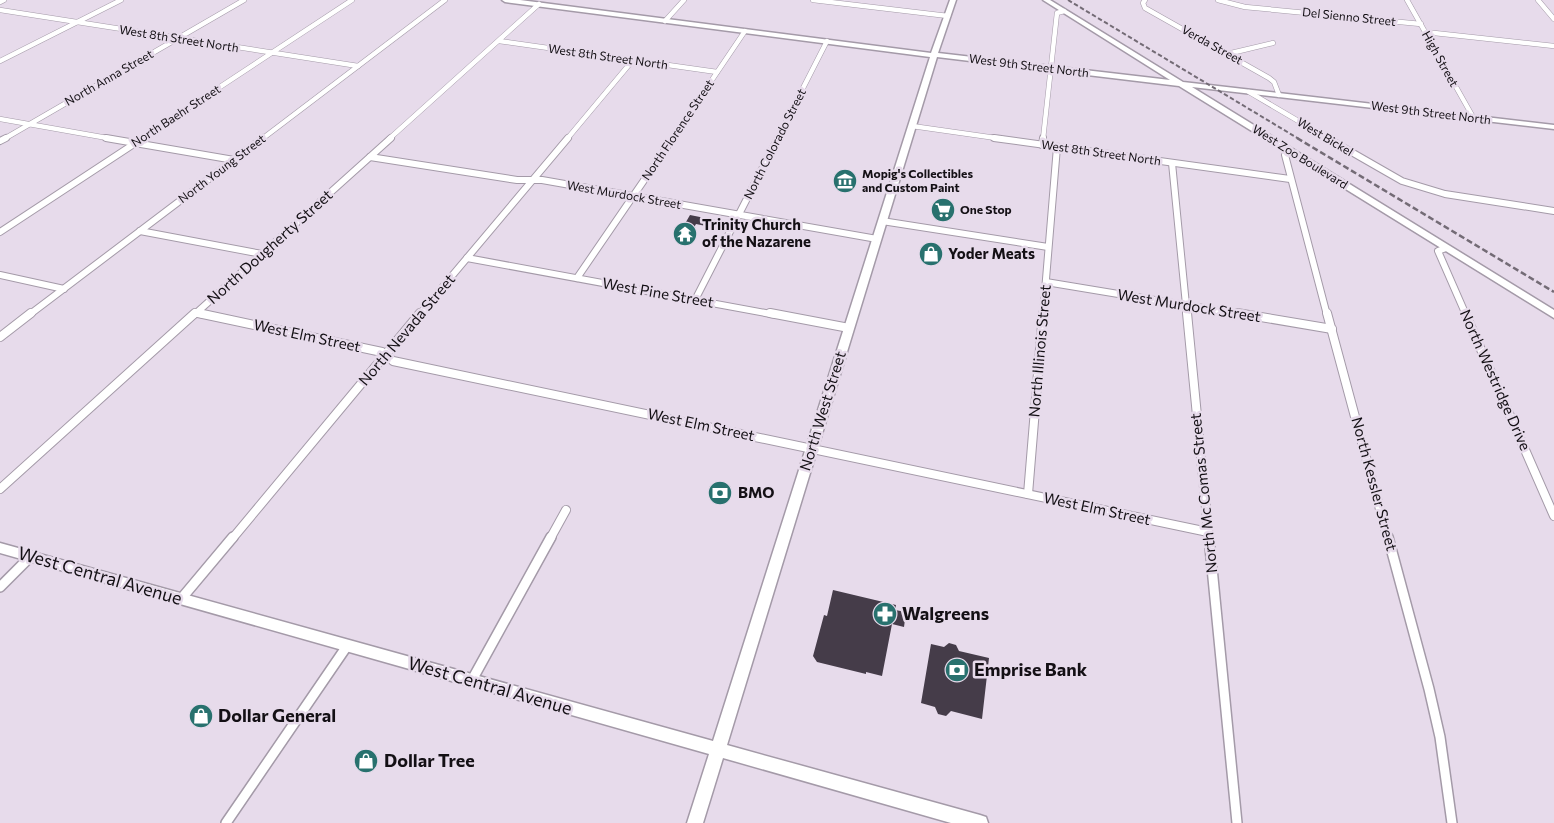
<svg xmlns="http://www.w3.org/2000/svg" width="1554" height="823" font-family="Commissioner,sans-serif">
  <rect width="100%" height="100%" fill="#e7dbeb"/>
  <g fill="#453c49">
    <polygon points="690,215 715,220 711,227 696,224 685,243 675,241"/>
    <polygon points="833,590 896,605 895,610 906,612 904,627 892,624 882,676 866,672 866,674 817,662 813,656 824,615 827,616"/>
    <polygon points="949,643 956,645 959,651 989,658 982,719 951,711 946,716 938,714 935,707 921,703 931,644 944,647"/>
  </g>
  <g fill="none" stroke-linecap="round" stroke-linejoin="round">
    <g stroke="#a49aa8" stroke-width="5.5">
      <g id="street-far3">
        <polyline points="813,0 948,16"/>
        <polyline points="1145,0 1143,3 1145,8 1269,78 1274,82 1279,95"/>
        <polyline points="1218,0 1245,7 1421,24"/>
        <polyline points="1407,0 1473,117"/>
        <polyline points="1538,0 1554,19"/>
        <polyline points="0,2 4,0"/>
        <polyline points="0,10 358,66"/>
        <polyline points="665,21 684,0"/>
        <polyline points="1425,32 1554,46"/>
        <polyline points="499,41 717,72"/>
        <polyline points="1227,54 1273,43"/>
        <polyline points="0,61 121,0"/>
        <polyline points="1249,92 1329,139"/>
        <polyline points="0,119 113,139"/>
        <polyline points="912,126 1003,139"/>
        <polyline points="4,139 244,0"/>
        <polyline points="141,139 352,0"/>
        <polyline points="262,139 445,0"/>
        <polyline points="389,139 539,4"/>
        <polyline points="567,139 633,60"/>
        <polyline points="672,139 745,31"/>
        <polyline points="777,139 827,41"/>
        <polyline points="1043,139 1057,13 1064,11"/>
      </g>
    </g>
    <g stroke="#a49aa8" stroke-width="8">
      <g id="street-far2">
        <polyline points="106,138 234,160"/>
        <polyline points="994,138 1290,179"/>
        <polyline points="1327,138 1402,181 1445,194 1554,211"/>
        <polyline points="0,141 6,138"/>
        <polyline points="1042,145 1043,138"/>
        <polyline points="1292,152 1285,155 1327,315"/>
        <polyline points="370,157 517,180 542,180 877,239"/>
        <polyline points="1172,163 1187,315"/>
        <polyline points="882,221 1048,247"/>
        <polyline points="140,231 262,254"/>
        <polyline points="0,232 143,138"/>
        <polyline points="1446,248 1438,251 1466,315"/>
        <polyline points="467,258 776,315"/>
        <polyline points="0,275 64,289"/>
        <polyline points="577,278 673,138"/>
        <polyline points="1046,282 1245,315"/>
        <polyline points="695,300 778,138"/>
        <polyline points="196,313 204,315"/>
        <polyline points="29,315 263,138"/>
        <polyline points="194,315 391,138"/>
        <polyline points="419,315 568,138"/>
        <polyline points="1043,315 1057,147"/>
      </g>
    </g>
    <g stroke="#a49aa8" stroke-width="10">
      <g id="street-far1">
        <polyline points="198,313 382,352 393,361 1208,532"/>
        <polyline points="770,313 849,328"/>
        <polyline points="1187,313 1209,539"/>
        <polyline points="1237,313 1332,329"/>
        <polyline points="1327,313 1388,539"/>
        <polyline points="1465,313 1554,516"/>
        <polyline points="0,337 31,313"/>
        <polyline points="0,489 195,313"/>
        <polyline points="1028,494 1043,313"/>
        <polyline points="232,539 420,313"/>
        <polyline points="550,539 566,510"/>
      </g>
    </g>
    <g stroke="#a49aa8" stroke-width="12">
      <g id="street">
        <polyline points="1209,537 1237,823"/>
        <polyline points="1388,537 1429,689 1440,737 1452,823"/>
        <polyline points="0,587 30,557"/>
        <polyline points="181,599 233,537"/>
        <polyline points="472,680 551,537"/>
        <polyline points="226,823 347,646"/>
      </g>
    </g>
    <g stroke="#a49aa8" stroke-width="3">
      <polygon id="secondary" points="502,0 520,0 931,53 950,0 956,0 938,53 1170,80 1043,0 1050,0 1183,82 1554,125 1554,129 1192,87 1554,310 1554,318 1179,86 937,57 727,745 980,815 986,817 988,823 951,823 723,758 703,823 687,823 709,754 0,553 0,543 713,741 930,57 505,2"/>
    </g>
    <use href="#street-far3" stroke="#fff" stroke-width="4.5"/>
    <use href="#street-far2" stroke="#fff" stroke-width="6"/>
    <use href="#street-far1" stroke="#fff" stroke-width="8"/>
    <use href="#street" stroke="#fff" stroke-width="9"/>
    <use href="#secondary" fill="#fff" fill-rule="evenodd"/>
    <polyline stroke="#736b75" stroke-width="2" stroke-dasharray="4.5 2.5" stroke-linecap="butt" points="1068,0 1299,139"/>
    <polyline stroke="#736b75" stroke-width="2.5" stroke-dasharray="6 3" stroke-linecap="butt" points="1297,138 1554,292"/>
  </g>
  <defs>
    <g id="museum-disc" transform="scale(1.25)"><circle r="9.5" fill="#28716e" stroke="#e7dbeb"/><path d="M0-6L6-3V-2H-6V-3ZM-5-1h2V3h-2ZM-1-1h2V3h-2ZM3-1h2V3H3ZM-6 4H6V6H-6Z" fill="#fff"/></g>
    <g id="supermarket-disc" transform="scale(1.25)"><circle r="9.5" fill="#28716e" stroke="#e7dbeb"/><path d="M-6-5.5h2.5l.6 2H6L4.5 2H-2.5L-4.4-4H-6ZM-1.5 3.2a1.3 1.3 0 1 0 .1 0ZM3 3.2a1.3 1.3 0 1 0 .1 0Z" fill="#fff"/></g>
    <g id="temple-disc" transform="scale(1.25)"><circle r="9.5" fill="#28716e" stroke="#e7dbeb"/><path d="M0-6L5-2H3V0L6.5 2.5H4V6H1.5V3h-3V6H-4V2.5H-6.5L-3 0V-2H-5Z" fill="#fff"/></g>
    <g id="shop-disc" transform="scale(1.25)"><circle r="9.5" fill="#28716e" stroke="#e7dbeb"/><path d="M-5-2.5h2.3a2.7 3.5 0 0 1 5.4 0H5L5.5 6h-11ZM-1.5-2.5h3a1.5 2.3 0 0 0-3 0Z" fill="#fff"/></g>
    <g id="bank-disc" transform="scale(1.25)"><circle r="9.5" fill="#28716e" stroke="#e7dbeb"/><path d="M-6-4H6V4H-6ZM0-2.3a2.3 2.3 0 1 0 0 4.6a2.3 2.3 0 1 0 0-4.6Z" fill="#fff"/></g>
    <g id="pharmacy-disc" transform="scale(1.25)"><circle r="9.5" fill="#28716e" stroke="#e7dbeb"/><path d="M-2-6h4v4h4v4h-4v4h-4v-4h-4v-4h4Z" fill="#fff"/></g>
  </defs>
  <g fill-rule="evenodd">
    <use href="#museum-disc" x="845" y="181"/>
    <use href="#supermarket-disc" x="943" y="210"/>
    <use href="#temple-disc" x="685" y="234"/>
    <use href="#shop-disc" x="931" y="254"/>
    <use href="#bank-disc" x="720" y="493"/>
    <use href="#pharmacy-disc" x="885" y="614"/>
    <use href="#bank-disc" x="957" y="670"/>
    <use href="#shop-disc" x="201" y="716"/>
    <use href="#shop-disc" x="366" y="761"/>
  </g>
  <g text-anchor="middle" stroke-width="5" stroke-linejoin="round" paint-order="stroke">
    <g font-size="12" fill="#141015" stroke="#e7dbeb">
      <text transform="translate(1349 17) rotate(6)" y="4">Del Sienno Street</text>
      <text transform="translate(179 39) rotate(9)" y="4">West 8th Street North</text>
      <text transform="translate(1212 45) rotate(29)" y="4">Verda Street</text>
      <text transform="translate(608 57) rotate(8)" y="4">West 8th Street North</text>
      <text transform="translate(1440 59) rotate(61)" y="4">High Street</text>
      <text transform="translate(1029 66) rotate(7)" y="4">West 9th Street North</text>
      <text transform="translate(109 78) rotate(-30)" y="4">North Anna Street</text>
      <text transform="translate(1431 113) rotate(7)" y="4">West 9th Street North</text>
      <text transform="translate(176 116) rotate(-33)" y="4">North Baehr Street</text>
      <text transform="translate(678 130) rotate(-56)" y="4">North Florence Street</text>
      <text transform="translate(1325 137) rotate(31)" y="4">West Bickel</text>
      <text transform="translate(775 144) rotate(-63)" y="4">North Colorado Street</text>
      <text transform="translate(1101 153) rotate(8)" y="4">West 8th Street North</text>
      <text transform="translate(1300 157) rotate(32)" y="4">West Zoo Boulevard</text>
      <text transform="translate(222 169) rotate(-37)" y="4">North Young Street</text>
      <text transform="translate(624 195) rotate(10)" y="4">West Murdock Street</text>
    </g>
    <g font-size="12" font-weight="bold" fill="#141015" stroke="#e7dbeb" text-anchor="start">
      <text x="862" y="178">Mopig's Collectibles<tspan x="862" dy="14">and Custom Paint</tspan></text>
      <text x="960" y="214">One Stop</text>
    </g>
    <g font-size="15" font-weight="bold" fill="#141015" stroke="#e7dbeb" text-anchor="start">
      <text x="702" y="230">Trinity Church<tspan x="702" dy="17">of the Nazarene</tspan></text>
      <text x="948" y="259">Yoder Meats</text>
      <text x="738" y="498">BMO</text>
    </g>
    <g font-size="15" fill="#141015" stroke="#e7dbeb">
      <text transform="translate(270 247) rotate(-42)" y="5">North Dougherty Street</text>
      <text transform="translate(658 293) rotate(10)" y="5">West Pine Street</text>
      <text transform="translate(1189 306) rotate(9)" y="5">West Murdock Street</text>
      <text transform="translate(407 330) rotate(-50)" y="5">North Nevada Street</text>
      <text transform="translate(307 336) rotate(12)" y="5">West Elm Street</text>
      <text transform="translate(1040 351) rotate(-85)" y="5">North Illinois Street</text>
      <text transform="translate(1495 380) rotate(66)" y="5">North Westridge Drive</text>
      <text transform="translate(823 411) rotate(-73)" y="5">North West Street</text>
      <text transform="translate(701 425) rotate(12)" y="5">West Elm Street</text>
      <text transform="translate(1374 484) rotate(75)" y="5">North Kessler Street</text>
      <text transform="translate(1204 493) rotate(-96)" y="5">North Mc Comas Street</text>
      <text transform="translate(1097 509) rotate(12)" y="5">West Elm Street</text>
    </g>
    <g font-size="18" fill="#141015" stroke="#e7dbeb">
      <text transform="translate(100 576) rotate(16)" y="6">West Central Avenue</text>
      <text transform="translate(490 686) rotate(16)" y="6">West Central Avenue</text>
    </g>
    <g font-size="18" font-weight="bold" fill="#141015" stroke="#e7dbeb" text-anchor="start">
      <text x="902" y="620">Walgreens</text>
      <text x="974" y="676">Emprise Bank</text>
      <text x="218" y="722">Dollar General</text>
      <text x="384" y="767">Dollar Tree</text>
    </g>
  </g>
</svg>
